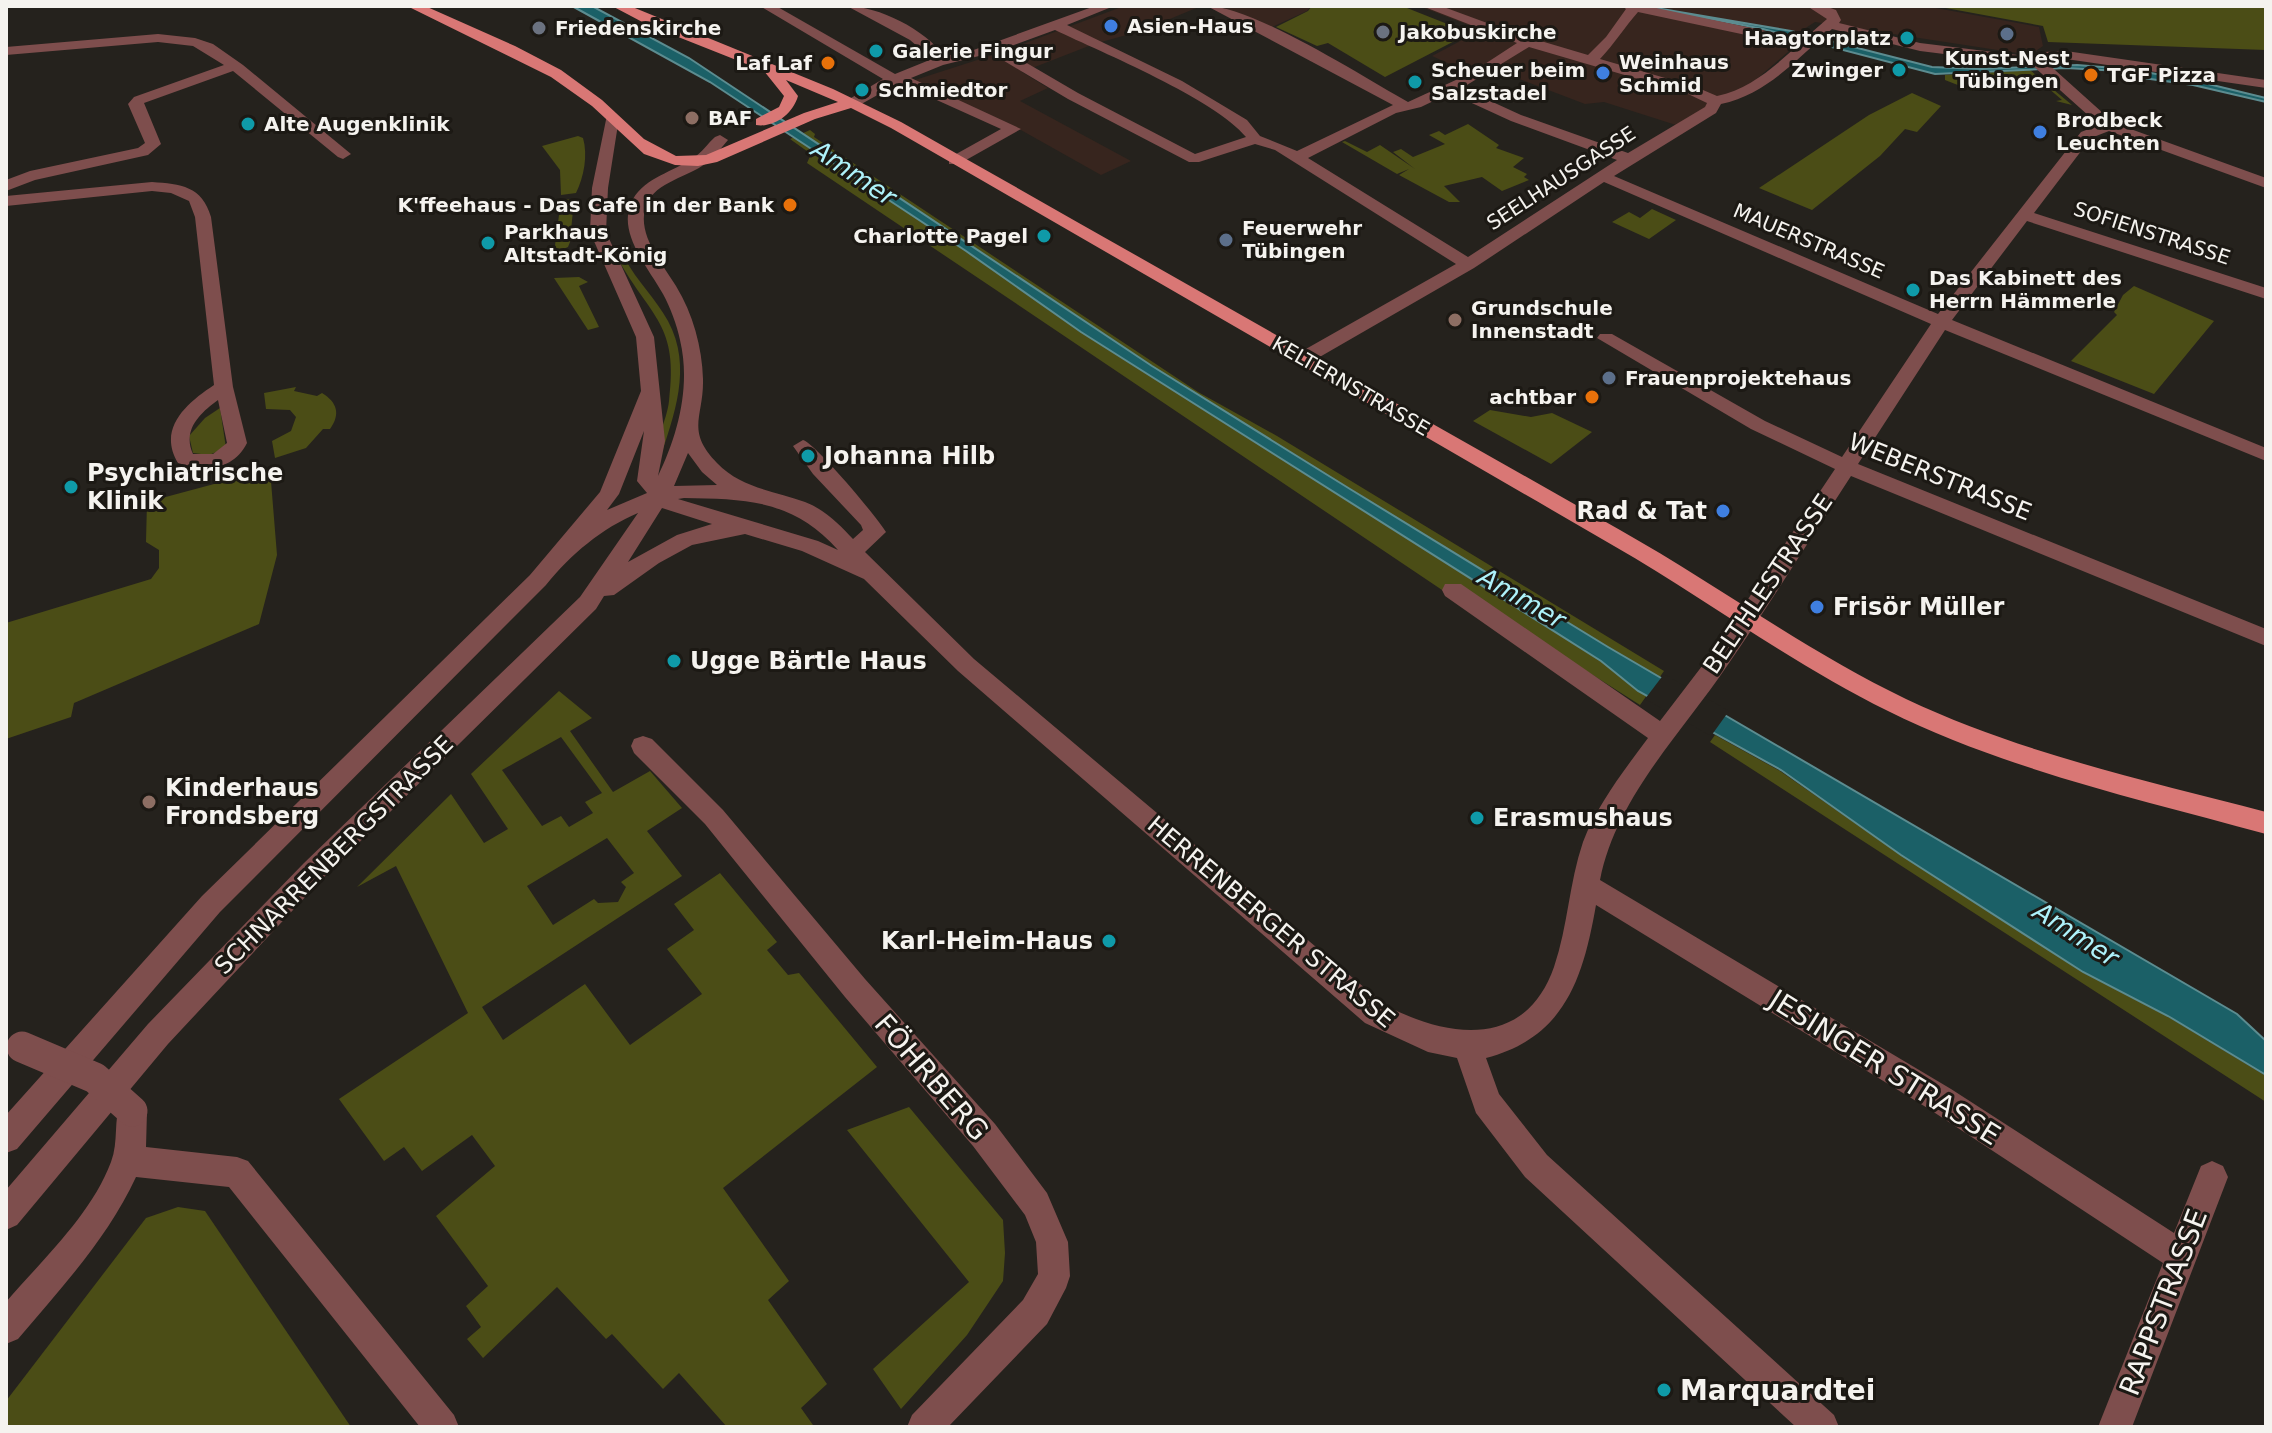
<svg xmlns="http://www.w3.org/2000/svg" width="2272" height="1433" font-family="'DejaVu Sans',sans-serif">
  <rect width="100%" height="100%" fill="#25221d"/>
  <g fill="#37251e">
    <polygon points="1124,6 1201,6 1141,31 1094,44 1022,72 1048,88 1020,101 1131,161 1101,175 1010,124 912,81 999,53"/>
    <polygon points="1220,6 1311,6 1307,11 1270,28"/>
    <polygon points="1419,6 1614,6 1796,45 1752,83 1676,125 1604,102 1585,104 1493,69 1476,76 1432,56 1481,30"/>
    <polygon points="1642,6 1925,6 2039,27 2043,46 2030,55 1815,22 1790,38"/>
  </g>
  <g fill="#4b4d16" fill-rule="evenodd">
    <polygon points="1312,6 1402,6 1470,33 1385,77 1328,43 1317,46 1276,27 1308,11"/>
    <polygon points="1935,6 2266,6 2266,50 2048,42 2043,26"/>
    <polygon points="2030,70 2072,105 2056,101 2062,100 2047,87 2027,88 2015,80 1981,80 1973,91 1945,80 1945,75"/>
    <polygon points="1912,93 1941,106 1917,132 1905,129 1880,156 1812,210 1759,188 1869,115"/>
    <polygon points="1468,124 1499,145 1496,148 1524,158 1513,167 1527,174 1524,177 1529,180 1502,191 1482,177 1444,186 1460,202 1449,202 1399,175 1409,169 1397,174 1342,142 1345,141 1367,152 1380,145 1415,169 1393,152 1401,149 1413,157 1445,144 1429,135 1439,131 1445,135"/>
    <polygon points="810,130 815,134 814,137 1198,392 1277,436 1664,671 1640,705 1459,590 1451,596 807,163 811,154 790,139"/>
    <path d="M578,136L583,138C588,155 584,177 576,193L561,195L560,170L542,146Z"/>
    <polygon points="574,199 570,242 568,247 554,253 561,200"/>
    <polygon points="1652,209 1676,220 1649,239 1612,222 1629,212 1640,218"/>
    <path d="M621,258L625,259C637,281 656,299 668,321C693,367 674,416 659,461C653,442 667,421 669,401C679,324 651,318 618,259Z"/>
    <polygon points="579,277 588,282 579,286 599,327 588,330 554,278"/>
    <polygon points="2134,286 2214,321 2154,394 2071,361 2117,315 2114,312 2123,295"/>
    <path d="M296,387L294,391L317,396L322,393C337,402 341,414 330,429H323L306,448L275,458L272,441L291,431L296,417L290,410L266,409L264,393Z"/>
    <polygon points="220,408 226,448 209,455 193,453 189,436 205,418"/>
    <polygon points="1490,410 1531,417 1552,413 1592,432 1551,464 1473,421"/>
    <polygon points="270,469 277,555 259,624 74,703 71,717 6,739 6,623 151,579 159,568 159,550 146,542 147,502"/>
    <path d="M559,691L592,718L570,731L613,792L650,771L682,808L647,831L682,876L482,1007L503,1040L585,984L630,1045L702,994L667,949L694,930L674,904L720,873L777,942L767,950L788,975L799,973L877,1067L723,1188L789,1281L768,1300L827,1384L801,1408L813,1425L810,1427H727L679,1373L663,1389L612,1334L606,1339L557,1287L483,1358L467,1339L481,1327L466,1306L488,1286L436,1216L495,1166L472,1135L422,1171L404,1147L384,1161L339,1099L468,1013L396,866L357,887L451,794L484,843L508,829L471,774ZM561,737L602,793L585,802L593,813L569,827L561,816L542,826L502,770ZM607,838L634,873L621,882L626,887L618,902L598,903L594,899L553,925L527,886Z"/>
    <polygon points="1715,735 1780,771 1901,855 2084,973 2167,1016 2266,1076 2266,1102 1710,742"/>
    <polygon points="909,1107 1003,1220 1005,1253 1003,1281 967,1335 901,1409 873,1369 969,1282 847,1130"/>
    <polygon points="178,1207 205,1211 351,1427 6,1427 6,1401 146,1218"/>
  </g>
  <g fill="#1b6067" stroke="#5c8c90" stroke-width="2">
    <polygon points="572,6 592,6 689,58 1152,366 1350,489 1608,647 2237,1014 2266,1041 2266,1075 2168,1016 2083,972 1901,855 1781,770 1638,691 1601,661 1081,332 966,251 710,82"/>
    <polygon points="1644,6 1791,31 1932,67 1982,69 2077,65 2127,69 2192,80 2266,98 2266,102 2193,85 2129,76 2120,71 2066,68 1935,74 1763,29"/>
  </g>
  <polygon fill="#25221d" points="1664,674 1729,711 1711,736 1645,699"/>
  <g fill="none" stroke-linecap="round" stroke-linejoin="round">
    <g fill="#7e4e4d" fill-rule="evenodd">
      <path d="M760,6H776L895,74L932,59L910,40L847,6C878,6 926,30 944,56L968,52L1095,6H1114L1067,25L1182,81L1247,120L1260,136L1297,151L1393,105L1207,6C1253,6 1363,77 1408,102L1471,73L1517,43L1422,6H1441L1517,34L1588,55L1606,37L1626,9L1622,6H1647L1804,39L1827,19L1807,6H1825L1836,10L1841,20L1839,23L1920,43L2034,57L2044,52L2066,51L2266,80V88L2066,59L2047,60L2045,61L2114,123L2266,178V188L2109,131L2091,138L2034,213L2266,288V299L2027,221L1952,320L2266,448V461L1945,330L1858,464L2266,629V646L1851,476C1810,539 1770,604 1727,666C1681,734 1616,798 1600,880L1951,1089L2174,1233L2201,1166L2212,1161L2223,1166L2228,1177L2132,1427H2098L2163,1263L1929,1109L1596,905C1583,979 1565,1037 1486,1058L1499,1094L1547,1155L1834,1415L1839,1427H1796L1525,1177L1476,1113L1457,1058L1428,1052L1365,1023L958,671L864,579L802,551L745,534L692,545L659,563L614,595L604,596L596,609L322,879L168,1044L17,1225L6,1230V1190L148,1024L304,863L580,597L638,513C602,528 570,555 546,585L220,912L17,1149L6,1153V1115L202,896L530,575L600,492L641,391L636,337L590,232L592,188L607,115H617L619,118L608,188L606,232L654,337L665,441L658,476C678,435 691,386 680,340C677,325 670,307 663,294C648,267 615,231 633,199C646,177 673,172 693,158C702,153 707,144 715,137L720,135L728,140C720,149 713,160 702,166C684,178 651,184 645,209C638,236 663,265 676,286C693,314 702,347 703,379C704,417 685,430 717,463C741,488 774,491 805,502C824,509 840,525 853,539L863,530L861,525L813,474L793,446L803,440C815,443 877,517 886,532L865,552L974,659L1385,1005C1447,1038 1525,1050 1554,967C1568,926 1569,883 1583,842C1597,805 1625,769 1648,738L1445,596L1442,590L1445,584H1461L1660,721L1712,653L1835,469L1751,429L1597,338L1600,334H1612L1765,421L1842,457L1931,324L1604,182L1474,268L1311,362H1297L1295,358L1297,354L1456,264L1275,150L1255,144L1199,162H1189L1068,99L991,53L943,65L911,78L1021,129L959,164H949V158L1001,129L899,83L856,107H846V101L883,79ZM1638,12L1797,46C1773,68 1749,89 1717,96L1696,87L1600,59C1615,43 1624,28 1638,12ZM1832,29L1920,51L2032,65L2099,125L2081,132L1938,314L1614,176L1716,113L1721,104C1768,94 1796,59 1832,29ZM1055,30C1103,53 1215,99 1246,137L1195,154L1078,93L1003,49ZM1529,47L1686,93L1707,103L1705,107L1628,153L1521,115L1462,88ZM1450,93L1511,121L1617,160L1468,257L1308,158L1396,113L1421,107ZM644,431L637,481L647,493L607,510L619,494ZM688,453L702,472L717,485L674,486ZM684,498C748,499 793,500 838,550L818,541L678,499ZM662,508L712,524L677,535L628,562Z"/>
      <polygon points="158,34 195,38 213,44 243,65 351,154 343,159 338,157 233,71 144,103 161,144 148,155 35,180 6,191 6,180 30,171 138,148 145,143 128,104 134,97 224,65 193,46 158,42 6,55 6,47"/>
      <path d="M152,182C181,184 202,186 211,217L233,387L247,443C233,471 205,471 178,463C157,428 187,403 214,385L195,217L189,201L171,193L152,191L6,206V196ZM218,400L227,443L213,454H193C182,430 200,413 218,400Z"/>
      <polygon points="643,736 652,739 723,810 865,979 995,1124 1047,1193 1068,1242 1070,1276 1066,1288 1047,1324 948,1427 907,1427 912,1415 1023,1300 1038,1274 1036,1242 1025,1215 973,1146 845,997 705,824 634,753 631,746 634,739"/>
      <path d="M132,1096L143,1101L147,1111L146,1147L237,1157L248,1161L454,1415L459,1427H420L229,1187L136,1177C107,1239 62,1287 18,1339L6,1344V1302C43,1259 91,1215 111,1162C119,1141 113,1120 121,1101Z"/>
    </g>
    <path fill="#d97775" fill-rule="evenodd" d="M407,6H425L515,46L561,70L602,100L644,139L676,156L706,155L804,113L838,102L786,80L798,96C793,114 774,128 756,125V119L779,107L784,96L764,71L648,25L612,6H630L833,89L901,122C1141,258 1380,394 1620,530C1716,584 1806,651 1906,699C2020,753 2144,780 2266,812V834C2139,799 2007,770 1888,711C1792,664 1706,599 1614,546C1373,406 1132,267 891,128L851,108L815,119L717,162L698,166L675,165L644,154L592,106L551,77Z"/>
    <polyline stroke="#7e4e4d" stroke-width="31" points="22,1047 95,1078 132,1111"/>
  </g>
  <g fill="#3f7fe0" stroke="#1c1914" stroke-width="3">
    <circle cx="1111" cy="26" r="8"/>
    <circle cx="1603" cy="73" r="8"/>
    <circle cx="2040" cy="132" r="8"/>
    <circle cx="1723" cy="511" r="8"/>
    <circle cx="1817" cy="607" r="8"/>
  </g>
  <g fill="#6b7280" stroke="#1c1914" stroke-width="3">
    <circle cx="539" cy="28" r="8"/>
    <circle cx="1383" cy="32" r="8"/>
  </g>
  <g fill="#5c6f8a" stroke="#1c1914" stroke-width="3">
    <circle cx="2007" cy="34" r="8"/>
    <circle cx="1226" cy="240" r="8"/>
    <circle cx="1609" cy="378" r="8"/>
  </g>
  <g fill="#0f9aa8" stroke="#1c1914" stroke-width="3">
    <circle cx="1907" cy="38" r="8"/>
    <circle cx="876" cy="51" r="8"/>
    <circle cx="1899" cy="70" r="8"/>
    <circle cx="1415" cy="82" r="8"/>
    <circle cx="862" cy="90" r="8"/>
    <circle cx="248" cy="124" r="8"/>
    <circle cx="1044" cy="236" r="8"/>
    <circle cx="488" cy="243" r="8"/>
    <circle cx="1913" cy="290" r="8"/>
    <circle cx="808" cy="456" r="8"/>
    <circle cx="71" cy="487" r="8"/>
    <circle cx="674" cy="661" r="8"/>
    <circle cx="1477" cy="818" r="8"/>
    <circle cx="1109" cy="941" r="8"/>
    <circle cx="1664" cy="1390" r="8"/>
  </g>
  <g fill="#e8710a" stroke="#1c1914" stroke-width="3">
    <circle cx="828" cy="63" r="8"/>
    <circle cx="2091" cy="75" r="8"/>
    <circle cx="790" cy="205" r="8"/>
    <circle cx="1592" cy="397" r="8"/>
  </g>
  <g fill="#8d6e63" stroke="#1c1914" stroke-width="3">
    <circle cx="692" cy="118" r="8"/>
    <circle cx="1455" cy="320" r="8"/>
    <circle cx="149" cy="802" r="8"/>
  </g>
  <g text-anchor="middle" stroke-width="6" stroke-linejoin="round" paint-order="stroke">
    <g font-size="20" font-weight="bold" fill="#f5f3ef" stroke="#1c1914" text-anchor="start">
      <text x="1127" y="33">Asien-Haus</text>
      <text x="555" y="35">Friedenskirche</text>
      <text x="1399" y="39">Jakobuskirche</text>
      <text x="1891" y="45" text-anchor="end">Haagtorplatz</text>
      <text x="892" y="58">Galerie Fingur</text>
      <text x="2007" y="65" text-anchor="middle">Kunst-Nest<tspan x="2007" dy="23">Tübingen</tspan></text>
      <text x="1619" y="69">Weinhaus<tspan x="1619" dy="23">Schmid</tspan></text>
      <text x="812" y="70" text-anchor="end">Laf Laf</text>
      <text x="1431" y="77">Scheuer beim<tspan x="1431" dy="23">Salzstadel</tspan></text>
      <text x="1883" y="77" text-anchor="end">Zwinger</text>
      <text x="2107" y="82">TGF Pizza</text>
      <text x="878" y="97">Schmiedtor</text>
      <text x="708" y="125">BAF</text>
      <text x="2056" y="127">Brodbeck<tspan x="2056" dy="23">Leuchten</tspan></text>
      <text x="264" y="131">Alte Augenklinik</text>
      <text x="774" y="212" text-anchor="end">K'ffeehaus - Das Cafe in der Bank</text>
      <text x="1242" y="235">Feuerwehr<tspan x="1242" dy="23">Tübingen</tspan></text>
      <text x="504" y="239">Parkhaus<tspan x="504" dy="23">Altstadt-König</tspan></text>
      <text x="1028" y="243" text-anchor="end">Charlotte Pagel</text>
      <text x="1929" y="285">Das Kabinett des<tspan x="1929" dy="23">Herrn Hämmerle</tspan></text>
      <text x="1471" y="315">Grundschule<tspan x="1471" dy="23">Innenstadt</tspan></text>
      <text x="1625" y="385">Frauenprojektehaus</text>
      <text x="1576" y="404" text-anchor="end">achtbar</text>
    </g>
    <g font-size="20" fill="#f5f3ef" stroke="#1c1914">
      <text transform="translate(1561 178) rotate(-33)" y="7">SEELHAUSGASSE</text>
      <text transform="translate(2152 233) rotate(18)" y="7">SOFIENSTRASSE</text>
      <text transform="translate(1809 241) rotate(23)" y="7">MAUERSTRASSE</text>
      <text transform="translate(1351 386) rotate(30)" y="7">KELTERNSTRASSE</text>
    </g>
    <g font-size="24" font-weight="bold" fill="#f5f3ef" stroke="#1c1914" text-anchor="start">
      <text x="824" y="464">Johanna Hilb</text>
      <text x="87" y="481">Psychiatrische<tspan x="87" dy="28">Klinik</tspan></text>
      <text x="1707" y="519" text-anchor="end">Rad &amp; Tat</text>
      <text x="1833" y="615">Frisör Müller</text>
      <text x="690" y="669">Ugge Bärtle Haus</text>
      <text x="165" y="796">Kinderhaus<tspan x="165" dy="28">Frondsberg</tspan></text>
      <text x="1493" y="826">Erasmushaus</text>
      <text x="1093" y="949" text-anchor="end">Karl-Heim-Haus</text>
    </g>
    <g font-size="24" fill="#f5f3ef" stroke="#1c1914">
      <text transform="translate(1940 477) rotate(22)" y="8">WEBERSTRASSE</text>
      <text transform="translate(1768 584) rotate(-56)" y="8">BELTHLESTRASSE</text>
      <text transform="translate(334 855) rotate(-45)" y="8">SCHNARRENBERGSTRASSE</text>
      <text transform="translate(1271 922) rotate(40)" y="8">HERRENBERGER STRASSE</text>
    </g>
    <g font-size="26" font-style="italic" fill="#aef2fa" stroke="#1c1914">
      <text transform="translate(854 173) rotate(34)" y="9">Ammer</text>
      <text transform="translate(1522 598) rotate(30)" y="9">Ammer</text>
      <text transform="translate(2076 934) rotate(33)" y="9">Ammer</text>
    </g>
    <g font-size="28" fill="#f5f3ef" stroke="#1c1914">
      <text transform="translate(1885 1067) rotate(32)" y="10">JESINGER STRASSE</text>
      <text transform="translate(932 1077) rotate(49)" y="10">FÖHRBERG</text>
      <text transform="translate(2163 1302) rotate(-69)" y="10">RAPPSTRASSE</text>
    </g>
    <g font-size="28" font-weight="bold" fill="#f5f3ef" stroke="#1c1914" text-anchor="start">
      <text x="1680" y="1400">Marquardtei</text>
    </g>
  </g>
  <rect width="2272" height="1433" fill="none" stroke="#f5f3ef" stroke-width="16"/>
</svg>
